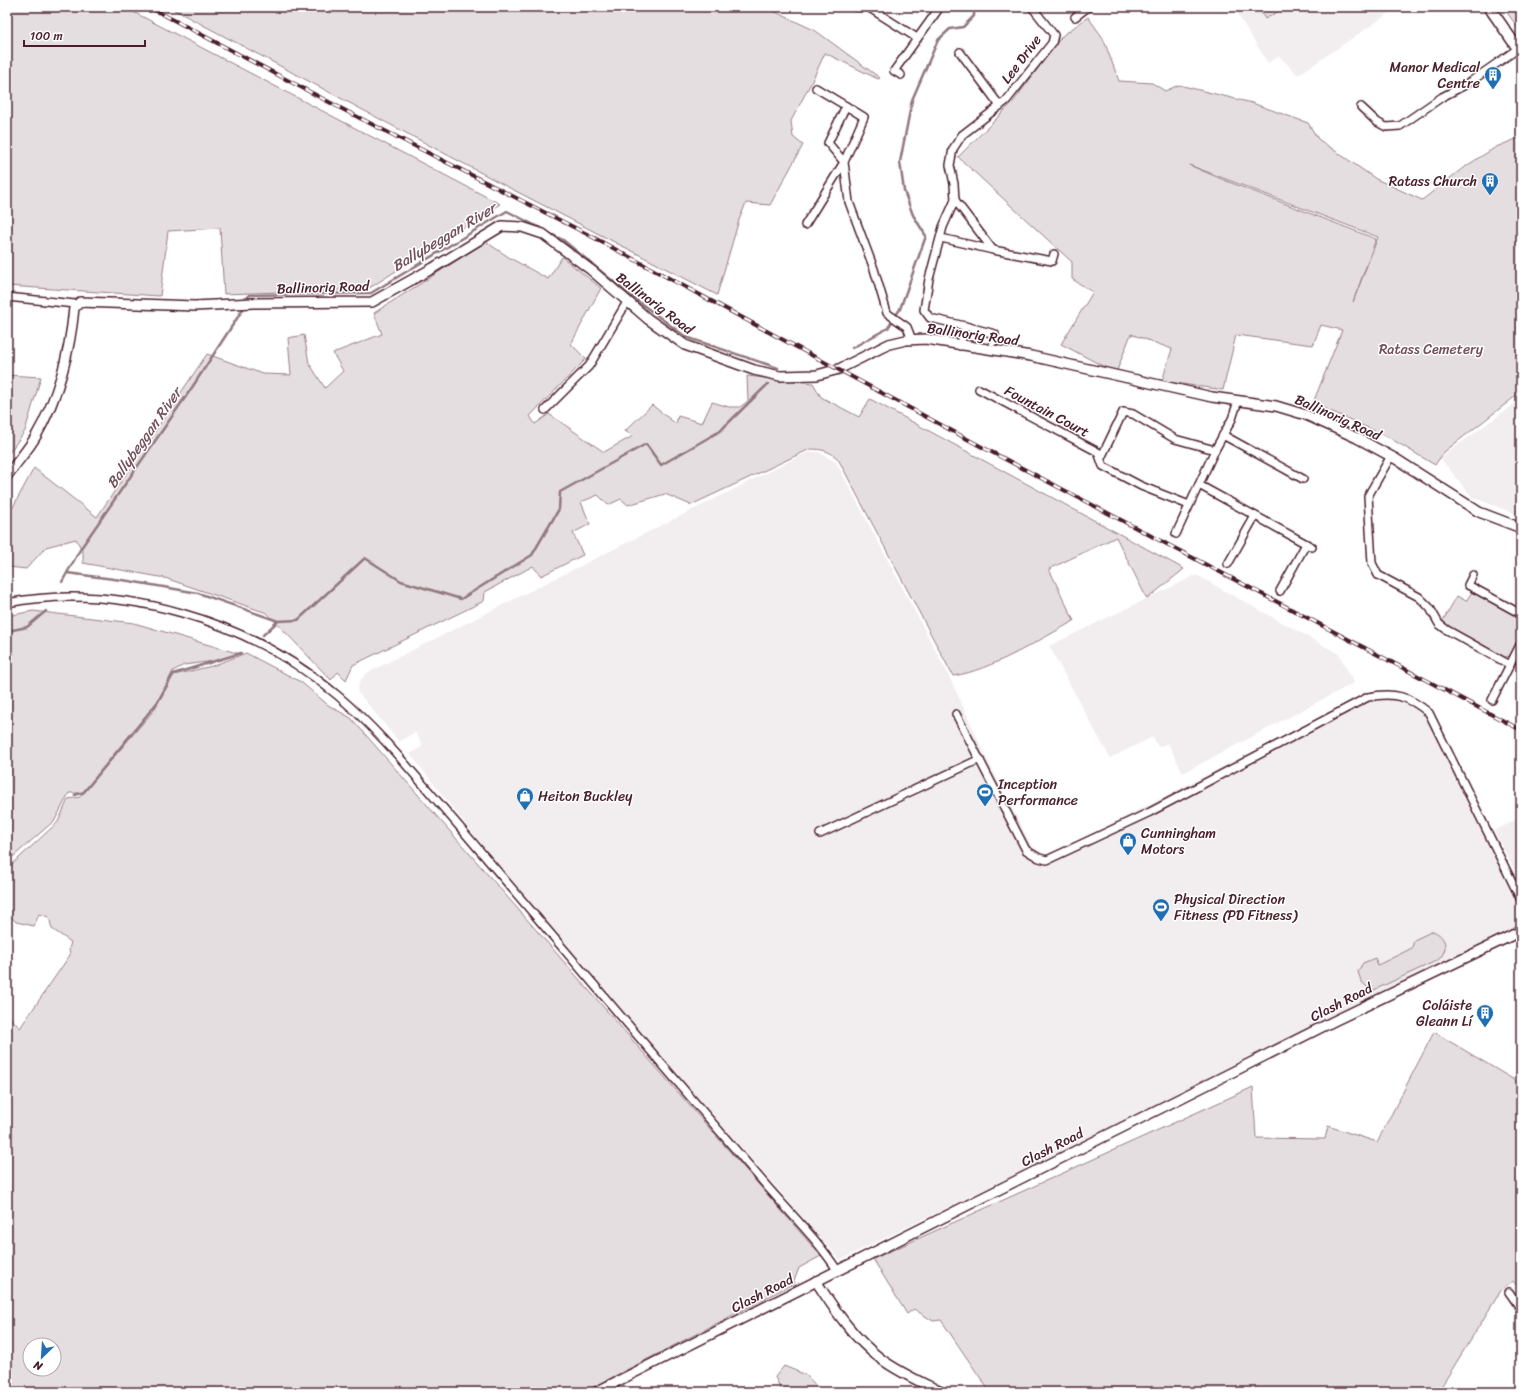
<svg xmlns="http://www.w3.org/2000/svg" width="1528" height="1399" font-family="Sriracha,sans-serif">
  <rect width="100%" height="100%" fill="#fff"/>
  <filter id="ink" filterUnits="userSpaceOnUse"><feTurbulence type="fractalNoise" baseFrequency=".025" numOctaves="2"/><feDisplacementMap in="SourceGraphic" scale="8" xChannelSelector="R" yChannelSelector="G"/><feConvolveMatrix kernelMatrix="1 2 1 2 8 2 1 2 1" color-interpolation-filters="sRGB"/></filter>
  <g filter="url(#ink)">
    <g fill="#f2eeef">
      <polygon points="1233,7 1398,7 1298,75 1279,56 1268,63"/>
      <polygon points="1521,399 1521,516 1472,497 1440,458"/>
      <polygon points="808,452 818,452 836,462 949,676 989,763 1032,847 1046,854 1060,850 1365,694 1382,690 1399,692 1415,699 1429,710 1485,816 1521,892 1521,927 840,1260 547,926 504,873 410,754 423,746 415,732 399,742 357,691 361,679 367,673"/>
      <polygon points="1196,575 1339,654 1354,683 1183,773 1168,743 1158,747 1153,737 1110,758 1049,646"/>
      <polygon points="1521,817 1521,883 1494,831"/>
    </g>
    <g fill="#e5dee0" stroke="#987e86" fill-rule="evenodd">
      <polygon points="7,7 124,7 500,204 368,289 224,294 220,228 168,231 160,296 7,286"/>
      <polygon points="169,7 765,7 816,31 880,78 878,79 825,53 811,83 791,121 793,137 803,145 770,205 746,203 739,220 717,295 504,185"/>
      <polygon points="1258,7 1281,7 1282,9 1265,19"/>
      <polygon points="1503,7 1521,7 1521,32"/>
      <path d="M1088,17L1103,38L1119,81L1152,83L1165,91L1179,85L1252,103L1308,123L1318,139L1376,179L1422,200L1463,168L1496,147L1521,137V392L1444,452L1435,465L1388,437L1313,403L1342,330L1321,325L1313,345L1236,335L1223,390L1162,381L1172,349L1131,334L1116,373L1061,344L1093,292L1072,279V262L958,157L1013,102L1062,36ZM1189,165L1378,237L1353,302L1376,239L1224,180Z"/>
      <path d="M486,242L510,258L548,279L562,257L601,288L571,344L586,359L530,416L535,424L549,414L604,452L633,436L625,431L652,405L676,424L678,416L702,423L712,402L729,407H740L748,401L747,376L813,383L821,397L859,417L870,399L1184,569L1147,599L1116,537L1049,569L1074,621C1039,640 992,670 953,676L838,459C830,451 822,449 810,449L691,505L665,494L628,505L621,499L608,505L598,495L581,502L590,524L573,533L583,555L541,576L533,566L485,592L484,601L353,665L346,680L338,672L331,680L267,613L165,578L83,563V552L76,539L46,547L26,569L9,567L7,564V518L34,468L97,517L207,354L263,374L291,375L288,338L304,335L309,363L325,388L343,371L333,353L382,334L374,313Z"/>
      <polygon points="7,375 41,377 25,431 7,456"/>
      <polygon points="1472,592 1521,619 1521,636 1510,656 1505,657 1442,622 1457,596 1466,601"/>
      <polygon points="33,611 134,623 240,654 214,661 184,665 173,671 159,699 82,793 69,793 55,820 7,862 7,616"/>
      <path d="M246,653L301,682L328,705L351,718L821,1256L799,1268L793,1284L584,1392H7V1014L20,1028L70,955L69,949L71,942L52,929L49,917L39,914L34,926L16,922L7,913V869L58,822L68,799L80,797L84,792L154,710L174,675L212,666ZM30,1345H54V1369H30Z"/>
      <path d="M1433,931C1447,937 1449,950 1438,960L1374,990C1364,987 1360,981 1358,971L1363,963L1375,958L1378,965L1412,948L1414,940Z"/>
      <polygon points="1434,1032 1521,1084 1521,1291 1513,1281 1502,1289 1438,1392 990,1392 941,1320 933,1321 914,1309 907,1314 873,1259 1253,1087 1256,1138 1325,1139 1328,1126 1377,1142"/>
      <polygon points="784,1366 806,1375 822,1392 782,1392 775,1377"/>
    </g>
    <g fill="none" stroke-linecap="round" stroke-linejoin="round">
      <g stroke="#91787e" stroke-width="2.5">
        <polyline points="547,232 563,240 631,296 686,337 778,368"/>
        <polyline points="248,298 249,295 371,293 507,211 542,229"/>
        <polyline points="852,348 888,328 900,309 926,236 913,215 904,191 900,162 912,100 938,40 950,29 963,27 974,16 974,7"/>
        <polyline points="67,573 129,581 198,593 278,621"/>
        <polyline points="62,582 81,548 191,389 245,306"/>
        <polyline points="7,634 8,631 27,627 46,611"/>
        <polyline points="263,635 278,621 298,620 365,558 401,581 461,599 532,555 559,509 560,492 646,444 661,465 720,431 768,384"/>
        <polyline points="75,795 84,792 157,703 173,674 241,653"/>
      </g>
      <g stroke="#4a1f2b" stroke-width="10">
        <g id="minor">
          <polyline points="854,7 868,7 917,38"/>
          <polyline points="1075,17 1088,7"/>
          <polyline points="960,52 1000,106"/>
          <polyline points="901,75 894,71 940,7"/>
          <polyline points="816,88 846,106"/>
          <polyline points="1361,107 1377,122 1386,127 1400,126 1442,97 1467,84 1519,48"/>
          <polyline points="955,200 993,250 1052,261 1054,254"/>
          <polyline points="805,225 844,162 828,143 846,106 864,117 844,162 849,202 874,269 887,313 907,327 912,340"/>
          <polyline points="941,238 993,250"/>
          <polyline points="7,297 75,304"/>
          <polyline points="965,326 995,334 993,342"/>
          <polyline points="960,346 965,326 930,318 924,310 929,279 943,227 955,200 954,184 950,165 953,149 962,135 1006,101 1052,43 1054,35 1032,7"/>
          <polyline points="979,389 1098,452 1103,466 1141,486 1189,505"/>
          <polyline points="545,410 589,366 627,302"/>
          <polyline points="1223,435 1303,479"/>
          <polyline points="1391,456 1368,496 1372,563 1378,575 1419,597 1430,608 1439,624 1447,630 1510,665"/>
          <polyline points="1101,458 1123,412 1133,414 1175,439 1215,450"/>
          <polyline points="1199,485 1312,547"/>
          <polyline points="1176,534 1215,450 1232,419 1238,401"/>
          <polyline points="1228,564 1255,516"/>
          <polyline points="1473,575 1468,585 1521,614"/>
          <polyline points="1280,591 1306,544"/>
          <path d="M7,603C122,582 248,620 337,695C380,731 415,776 452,818C508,883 563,949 619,1014C668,1071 717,1128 765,1184C789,1212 817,1239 837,1270"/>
          <polyline points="1492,700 1521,643"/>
          <path d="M956,714L1026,850L1039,858L1047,860L1150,812L1368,697C1394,692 1409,696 1429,713L1521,900"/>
          <polyline points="820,834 980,759"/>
          <polyline points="1509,1292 1521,1309"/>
        </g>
      </g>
      <g stroke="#4a1f2b" stroke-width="12">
        <g id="tertiary">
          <path d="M7,476C16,463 28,450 36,436C58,398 70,351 74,308L80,302L195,306L253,303L372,302L433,268L502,226L522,227L543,234L591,270L648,319L685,345L754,370L780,376L817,375L839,369L889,344L906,340L926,339L1031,356L1212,397L1276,406L1306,415L1357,438L1396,459L1479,512L1521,528"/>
          <path d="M816,1281C834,1309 854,1339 881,1359C900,1373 921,1382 941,1392"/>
          <polyline points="596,1392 1334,1021 1521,931"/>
        </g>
      </g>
      <g stroke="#4a1f2b" stroke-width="13">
        <polyline id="secondary" points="1489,7 1521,53"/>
      </g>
      <use href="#minor" stroke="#fff" stroke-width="7"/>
      <use href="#tertiary" stroke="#fff" stroke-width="9"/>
      <use href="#secondary" stroke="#fff" stroke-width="10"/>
      <g stroke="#4a1f2b" stroke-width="4">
        <polyline id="rail" points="149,7 346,111 587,234 982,447 1521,730"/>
      </g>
      <use href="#rail" stroke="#fff" stroke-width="2.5" stroke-dasharray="8" stroke-linecap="butt"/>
    </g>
  </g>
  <defs>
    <g id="building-pin" transform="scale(0.9)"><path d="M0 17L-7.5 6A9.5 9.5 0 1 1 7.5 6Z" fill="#1f6fb2" stroke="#fff"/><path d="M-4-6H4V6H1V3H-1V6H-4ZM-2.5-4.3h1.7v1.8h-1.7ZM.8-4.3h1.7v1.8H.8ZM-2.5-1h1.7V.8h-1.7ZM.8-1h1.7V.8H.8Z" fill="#fff"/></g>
    <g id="stadium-pin" transform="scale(0.9)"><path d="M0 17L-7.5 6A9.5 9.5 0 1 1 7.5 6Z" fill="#1f6fb2" stroke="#fff"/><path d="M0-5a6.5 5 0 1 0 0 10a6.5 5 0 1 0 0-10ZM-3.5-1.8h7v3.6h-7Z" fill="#fff"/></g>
    <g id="shop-pin" transform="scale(0.9)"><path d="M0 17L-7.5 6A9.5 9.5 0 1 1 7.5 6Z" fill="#1f6fb2" stroke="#fff"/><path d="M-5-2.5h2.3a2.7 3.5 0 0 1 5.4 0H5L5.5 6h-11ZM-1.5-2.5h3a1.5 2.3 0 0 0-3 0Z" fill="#fff"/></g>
  </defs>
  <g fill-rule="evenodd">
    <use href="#building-pin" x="1493" y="75"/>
    <use href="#building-pin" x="1490" y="181"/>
    <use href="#stadium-pin" x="985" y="792"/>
    <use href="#shop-pin" x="525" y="796"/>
    <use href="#shop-pin" x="1128" y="841"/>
    <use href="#stadium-pin" x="1161" y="907"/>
    <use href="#building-pin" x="1485" y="1013"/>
  </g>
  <g text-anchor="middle" stroke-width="3" stroke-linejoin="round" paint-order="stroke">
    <g font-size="14" fill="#4a1f2b" stroke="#fff">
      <text transform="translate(1021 59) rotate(-53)" y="5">Lee Drive</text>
      <text transform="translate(323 287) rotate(-2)" y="5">Ballinorig Road</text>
      <text transform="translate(655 303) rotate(37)" y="5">Ballinorig Road</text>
      <text transform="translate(973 334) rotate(8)" y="5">Ballinorig Road</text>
      <text transform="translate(1047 411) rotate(28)" y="5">Fountain Court</text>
      <text transform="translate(1338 417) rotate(24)" y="5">Ballinorig Road</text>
      <text transform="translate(1341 1002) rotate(-27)" y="5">Clash Road</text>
      <text transform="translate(1052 1147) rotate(-27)" y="5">Clash Road</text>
      <text transform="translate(762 1293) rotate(-27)" y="5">Clash Road</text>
    </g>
    <g font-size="14" fill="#4a1f2b" stroke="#fff" text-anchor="start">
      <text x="1480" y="72" text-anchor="end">Manor Medical<tspan x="1480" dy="16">Centre</tspan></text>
      <text x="1477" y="186" text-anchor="end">Ratass Church</text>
      <text x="998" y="789">Inception<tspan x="998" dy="16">Performance</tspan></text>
      <text x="538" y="801">Heiton Buckley</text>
      <text x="1141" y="838">Cunningham<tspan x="1141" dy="16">Motors</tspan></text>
      <text x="1174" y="904">Physical Direction<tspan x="1174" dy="16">Fitness (PD Fitness)</tspan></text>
      <text x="1472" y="1010" text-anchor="end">Coláiste<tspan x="1472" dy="16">Gleann Lí</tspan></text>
    </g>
    <g font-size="14" fill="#714f58" stroke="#fff">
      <text x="1431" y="354">Ratass Cemetery</text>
    </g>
    <g font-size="15" font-style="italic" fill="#74535c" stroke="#fff">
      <text transform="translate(444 237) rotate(-31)" y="5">Ballybeggan River</text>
      <text transform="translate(144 438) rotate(-55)" y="5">Ballybeggan River</text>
    </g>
  </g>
  <rect width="1528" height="1399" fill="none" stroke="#fff" stroke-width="24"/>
  <rect x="12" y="12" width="1504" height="1375" fill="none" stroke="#4a1f2b" stroke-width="1.5" filter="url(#ink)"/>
  <g transform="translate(42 1357) rotate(205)"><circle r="19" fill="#ffffff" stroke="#b7a5aa"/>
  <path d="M0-3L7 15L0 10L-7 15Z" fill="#1f6fb2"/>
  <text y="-6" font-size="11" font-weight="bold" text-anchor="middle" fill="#4a1f2b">N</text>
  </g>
  <path d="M24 40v6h121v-6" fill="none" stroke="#4a1f2b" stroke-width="2"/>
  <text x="30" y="40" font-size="12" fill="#4a1f2b" stroke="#ffffff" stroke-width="3" paint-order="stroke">100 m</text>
</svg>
